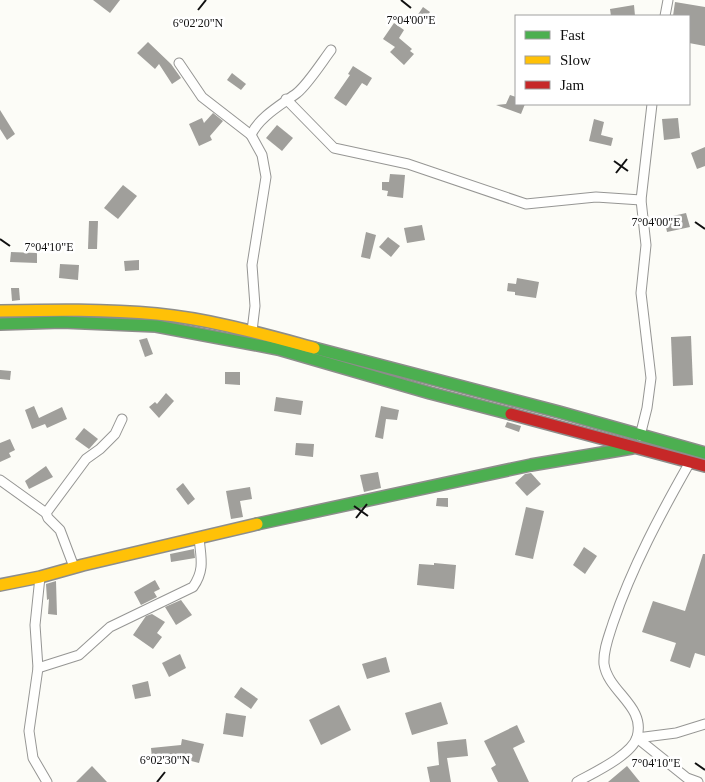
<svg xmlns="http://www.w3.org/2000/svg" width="705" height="782" font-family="Georgia,serif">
  <rect width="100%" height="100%" fill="#fcfcf7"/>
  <g fill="#a09f9b">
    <polygon points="93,0 120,0 110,13"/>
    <polygon points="675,2 705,7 705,46 689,43 689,16 673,16"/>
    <polygon points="634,5 635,16 611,16 610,9"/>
    <polygon points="423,7 430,12 422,24 415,19"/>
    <polygon points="394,23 404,30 399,38 412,49 410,51 414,54 404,65 390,52 395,47 383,39"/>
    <polygon points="148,42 171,64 181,78 172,84 159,64 155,69 137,53"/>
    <polygon points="353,66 372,78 367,86 362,83 346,106 334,98 350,75 348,74"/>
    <polygon points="232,73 246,84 241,90 227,80"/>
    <polygon points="510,95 516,97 516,104 525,104 521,114 496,105 506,104"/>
    <polygon points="0,110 15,134 7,140 0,129"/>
    <polygon points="213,113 223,121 210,136 212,140 199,146 189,124 202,118 204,123"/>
    <polygon points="678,118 680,138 664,140 662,119"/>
    <polygon points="594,119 604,122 601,135 613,138 611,146 589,141"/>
    <polygon points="277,125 293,138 282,151 266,138"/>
    <polygon points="705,147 705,166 697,169 691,153"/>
    <polygon points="390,174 405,175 403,198 387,196 388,191 382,190 382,182 389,182"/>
    <polygon points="123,185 137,196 118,219 104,208"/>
    <polygon points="686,213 690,227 667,232 664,218"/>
    <polygon points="89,221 98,221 97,249 88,249"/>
    <polygon points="422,225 425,240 407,243 404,228"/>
    <polygon points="366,232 376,235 370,259 361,257"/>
    <polygon points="388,237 400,246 391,257 379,247"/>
    <polygon points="11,252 37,253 37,263 10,262"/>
    <polygon points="139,260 139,270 125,271 124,261"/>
    <polygon points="60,264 79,265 78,280 59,278"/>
    <polygon points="517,278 539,282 536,298 515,295 515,292 507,291 508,283 516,284"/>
    <polygon points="11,288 19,288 20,300 12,301"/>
    <polygon points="691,336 693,385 673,386 671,337"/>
    <polygon points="147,338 153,354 145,357 139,340"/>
    <polygon points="0,370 11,371 10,380 0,379"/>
    <polygon points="225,372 240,372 240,385 225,384"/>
    <polygon points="166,393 174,401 159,418 149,407 155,402 157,404"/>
    <polygon points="276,397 303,401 301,415 274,411"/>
    <polygon points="34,406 39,418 62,407 67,419 47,428 45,424 32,429 25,410"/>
    <polygon points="381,406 399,410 397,420 386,419 383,439 375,437"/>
    <polygon points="507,422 521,426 519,432 505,427"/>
    <polygon points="84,428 98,439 89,449 75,439"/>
    <polygon points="10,439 15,450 9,453 11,457 0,462 0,443"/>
    <polygon points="296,443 314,444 313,457 295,455"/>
    <polygon points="46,466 53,477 29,489 25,481"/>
    <polygon points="378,472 381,488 364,492 360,475"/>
    <polygon points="531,473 541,484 527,496 515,483 525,474"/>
    <polygon points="183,483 195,499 188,505 176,489"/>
    <polygon points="250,487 252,499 240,501 243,517 231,519 226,491"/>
    <polygon points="437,498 448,498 448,507 436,506"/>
    <polygon points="526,507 544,511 533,559 515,555"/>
    <polygon points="584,547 597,556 585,574 573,565"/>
    <polygon points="194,549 195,558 171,562 170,554"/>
    <polygon points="703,554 705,554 705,656 695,653 690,668 670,661 676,643 642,632 653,601 685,611"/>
    <polygon points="434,563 456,565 454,589 417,585 419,564 434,565"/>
    <polygon points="155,580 160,589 154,592 157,597 141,605 134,592"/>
    <polygon points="56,581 57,615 48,614 49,599 47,600 46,584"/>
    <polygon points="181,600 192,615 176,625 165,607"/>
    <polygon points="152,614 165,622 157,633 162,637 153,649 133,635 146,616"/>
    <polygon points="180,654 186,668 169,677 162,663"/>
    <polygon points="386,657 390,672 367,679 362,664"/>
    <polygon points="148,681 151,696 135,699 132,685"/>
    <polygon points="241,687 258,699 251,709 234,697"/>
    <polygon points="441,702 448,724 412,735 405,713"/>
    <polygon points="339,705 351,730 321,745 309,720"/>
    <polygon points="226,713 246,716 243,737 223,734"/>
    <polygon points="517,725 525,742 513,748 529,782 498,782 491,768 496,765 484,741"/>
    <polygon points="182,739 204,744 199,763 176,757 152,759 151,748 181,745"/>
    <polygon points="466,739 468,756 447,758 451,782 430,782 427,767 439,765 437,742"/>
    <polygon points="92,766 107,782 76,782"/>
    <polygon points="627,766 640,782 608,782"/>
  </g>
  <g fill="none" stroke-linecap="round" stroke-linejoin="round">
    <g stroke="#969694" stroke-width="11">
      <g id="street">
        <polyline points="665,16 668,0"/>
        <polyline points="179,63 202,97 251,135"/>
        <polyline points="286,99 334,148 408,164 526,204 596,197 641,200"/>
        <path d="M252,331L255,306L252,265L266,177L262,155L251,135C259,117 281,105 297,93C308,84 322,62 331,50"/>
        <polyline points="640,436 647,408 651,378 641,293 646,245 641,200 652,104"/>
        <polyline points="0,480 46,513 48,518 60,530 74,567"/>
        <polyline points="46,513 86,459 100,449 115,434 122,419"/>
        <polyline points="40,577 35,625 38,668 29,731 33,758 47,782"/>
        <path d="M38,668L79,655L110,627L193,587C205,570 201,558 199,538"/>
        <polyline points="637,738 687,778 698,782"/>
        <polyline points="637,738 676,733 705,724"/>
        <path d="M577,782C593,773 632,755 637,737C646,706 608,692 604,664C603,650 609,636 613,623C632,567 661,513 690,462"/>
      </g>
    </g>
    <g stroke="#8d8d8b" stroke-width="14">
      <g id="fast">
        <polyline points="0,324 62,322 156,326 278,349 430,393 511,414"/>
        <polyline points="314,348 559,412 705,453"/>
        <polyline points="257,524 531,465 632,448"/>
      </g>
    </g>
    <g stroke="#8d8d8b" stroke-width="14">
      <g id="slow">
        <path d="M0,311C52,310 105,309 157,314C210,319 262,334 314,348"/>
        <polyline points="0,585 40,577 83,565 257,524"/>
      </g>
    </g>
    <g stroke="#8d8d8b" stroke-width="14">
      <polyline id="jam" points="511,414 705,466"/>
    </g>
    <use href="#street" stroke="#fffffe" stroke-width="9"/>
    <use href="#fast" stroke="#4caf50" stroke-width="11"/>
    <use href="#slow" stroke="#ffc107" stroke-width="11"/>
    <use href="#jam" stroke="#c62828" stroke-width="11"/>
  </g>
  <path fill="none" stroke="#101010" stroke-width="2" d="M401,0L411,8M198,10L206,0M614,161L628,171M616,173L627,159M695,222L705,229M0,239L10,246M354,506L368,516M356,518L367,504M695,763L705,770M157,782L165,772"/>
  <g font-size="12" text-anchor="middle" fill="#101010" stroke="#fff" stroke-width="5" stroke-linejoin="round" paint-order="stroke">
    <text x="411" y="24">7°04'00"E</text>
    <text x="198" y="27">6°02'20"N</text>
    <text x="656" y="226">7°04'00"E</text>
    <text x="49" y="251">7°04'10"E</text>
    <text x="165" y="764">6°02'30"N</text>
    <text x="656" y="767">7°04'10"E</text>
  </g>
  <rect x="515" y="15" width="175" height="90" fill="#ffffff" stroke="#9f9f9f"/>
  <rect x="525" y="31" width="25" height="8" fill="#4caf50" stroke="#9f9f9f"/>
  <text x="560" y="40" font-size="15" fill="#101010">Fast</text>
  <rect x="525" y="56" width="25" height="8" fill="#ffc107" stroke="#9f9f9f"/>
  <text x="560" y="65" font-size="15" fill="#101010">Slow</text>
  <rect x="525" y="81" width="25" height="8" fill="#c62828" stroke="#9f9f9f"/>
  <text x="560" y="90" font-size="15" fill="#101010">Jam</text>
</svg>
